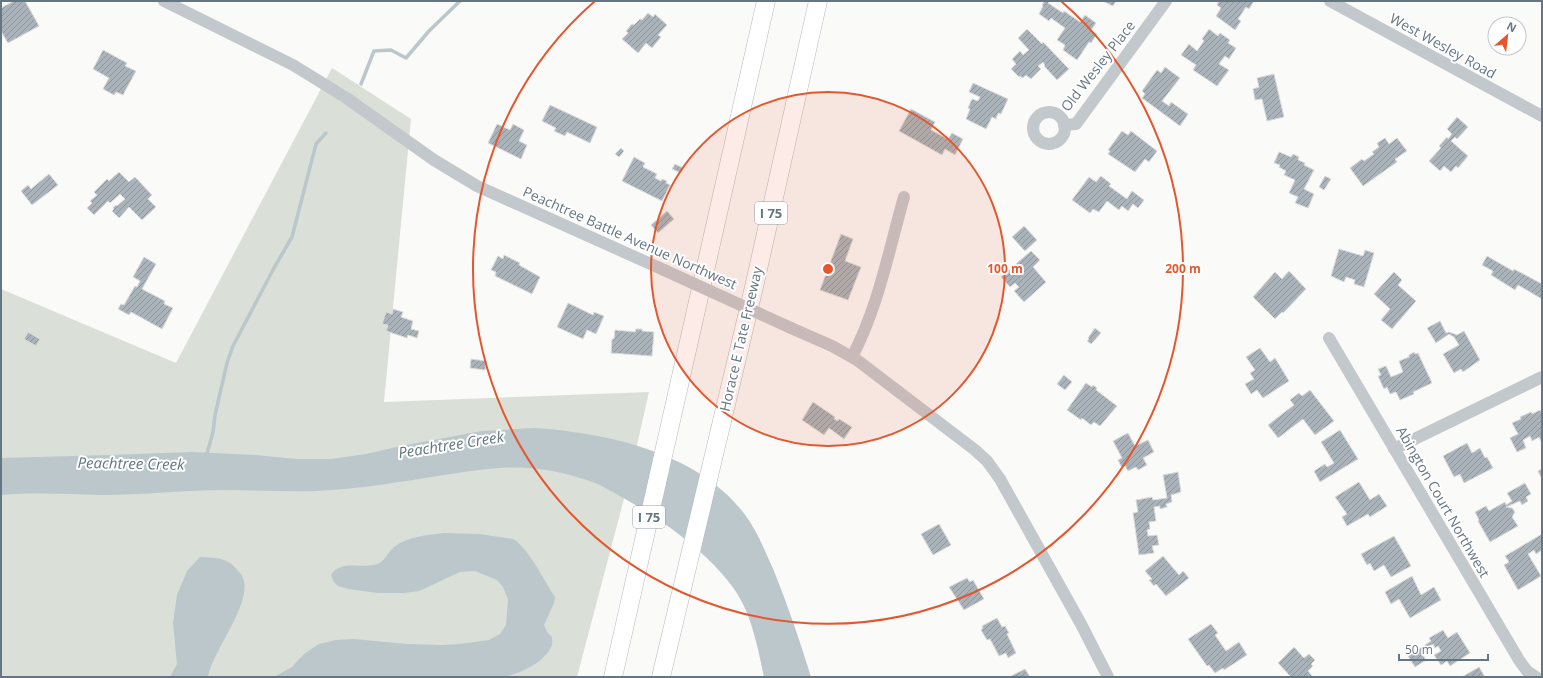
<svg xmlns="http://www.w3.org/2000/svg" width="1543" height="678" font-family="'Open Sans',sans-serif">
  <defs>
    <pattern id="building-hatch" width="6" height="6" patternUnits="userSpaceOnUse"><rect width="6" height="6" fill="#aab3b9"/><path d="M-1 1l2-2M0 6l6-6M5 7l2-2" fill="none" stroke="#8e969c"/></pattern>
  </defs>
  <rect width="100%" height="100%" fill="#fafaf8"/>
  <polygon fill="#dadfd7" points="332,68 411,119 384,402 649,392 630,476 577,677 1,677 1,289 176,363"/>
  <g fill="#bbc7cb">
    <path d="M535,428C607,433 696,452 743,512C757,530 765,551 774,571C788,606 800,641 811,677H764C759,653 754,628 744,606C724,562 659,517 618,495C610,491 603,486 595,483C573,475 550,469 527,468C499,466 472,471 444,475C401,482 358,489 315,491C286,492 257,490 227,490C185,490 143,495 101,495C68,494 34,492 1,495V458L109,455L191,452L255,455L296,459H331L366,454L401,446L482,431Z"/>
    <path d="M444,533L479,534L513,539C528,547 544,581 555,597L554,603L544,625L547,632L552,637C552,640 553,644 551,647C544,663 518,675 501,677H274L292,667L304,654L319,644L336,640L354,639L407,644L442,645L460,644L489,640L500,634L506,625L508,599L503,587L497,580L475,571L460,572L419,591L404,593H378L348,589L338,586L334,582L331,575C340,560 360,568 374,565C385,563 387,553 394,547C409,536 427,535 444,533Z"/>
    <path d="M200,557C216,558 228,557 238,571C240,573 243,576 243,578C253,603 213,650 208,677H170L177,664L173,623L177,595L187,571Z"/>
  </g>
  <g fill="none" stroke-linecap="round" stroke-linejoin="round">
    <g stroke="#bbc7cb" stroke-width="3.5">
      <polyline points="361,84 374,51 391,50 406,58 429,31 460,1"/>
      <polyline points="206,457 213,432 215,415 227,363 233,346 274,268 292,237 316,144 326,133"/>
    </g>
  </g>
  <g fill="url(#building-hatch)" stroke="#dcdcda">
    <polygon points="14,1 25,1 39,26 8,43 1,31 1,8"/>
    <polygon points="1043,1 1050,1 1048,3 1063,13 1064,11 1080,22 1085,15 1096,23 1091,30 1097,34 1091,43 1089,42 1077,60 1063,50 1065,45 1057,40 1065,28 1051,18 1049,21 1039,14 1043,6 1042,5 1044,2"/>
    <polygon points="1103,1 1116,1 1113,6"/>
    <polygon points="1219,1 1254,1 1249,9 1246,7 1238,19 1241,21 1235,30 1216,16 1221,8 1217,5"/>
    <polygon points="648,13 653,17 655,14 667,25 658,35 661,37 652,48 646,43 638,53 622,39 628,33 626,31 632,24 634,25 640,19 642,20"/>
    <polygon points="1027,29 1042,44 1043,42 1069,69 1057,80 1044,66 1045,65 1043,62 1038,66 1041,69 1031,79 1026,75 1023,78 1020,76 1019,77 1011,69 1016,64 1012,59 1020,51 1023,55 1029,50 1018,38"/>
    <polygon points="1209,29 1218,36 1220,33 1230,40 1228,43 1236,48 1229,59 1225,56 1219,64 1229,70 1217,86 1193,70 1196,65 1181,55 1189,44 1197,51 1204,41 1202,39"/>
    <polygon points="103,50 127,63 125,66 136,71 123,95 116,92 114,95 103,89 109,78 93,69"/>
    <polygon points="1165,67 1180,78 1162,101 1169,106 1171,102 1188,114 1180,126 1142,98 1145,94 1142,91 1157,70 1161,73"/>
    <polygon points="1274,74 1284,117 1267,121 1262,99 1255,100 1253,89 1259,87 1257,78"/>
    <polygon points="973,83 1008,99 1001,114 998,113 996,119 992,117 986,129 966,119 970,109 968,108 972,99 978,101 980,97 969,92"/>
    <polygon points="550,105 597,127 590,143 567,132 565,136 554,131 556,128 542,121"/>
    <polygon points="911,109 935,122 931,130 948,139 952,133 963,139 955,155 945,149 942,155 899,131"/>
    <polygon points="1457,117 1468,127 1457,139 1455,137 1451,141 1468,156 1458,168 1456,166 1451,172 1444,166 1440,171 1429,161 1441,148 1439,146 1447,137 1448,139 1452,134 1447,129"/>
    <polygon points="497,124 510,130 513,124 524,130 519,141 527,145 521,159 488,143"/>
    <polygon points="1122,131 1128,135 1131,131 1157,151 1149,162 1145,159 1135,172 1108,154 1110,151 1108,150"/>
    <polygon points="1385,138 1389,144 1397,138 1407,151 1395,159 1397,162 1363,186 1350,168 1362,159 1364,161 1374,154 1372,152 1379,147 1377,143"/>
    <polygon points="621,148 624,151 619,157 615,154"/>
    <polygon points="1279,152 1291,157 1293,154 1299,157 1298,160 1305,163 1304,165 1314,170 1304,189 1314,194 1308,208 1295,203 1298,197 1289,193 1295,180 1284,175 1286,171 1279,167 1280,165 1274,163"/>
    <polygon points="634,157 645,163 643,167 657,174 655,178 661,181 662,179 667,181 666,183 670,185 662,201 622,181"/>
    <polygon points="675,164 683,168 681,173 672,169"/>
    <polygon points="119,172 129,182 135,177 152,195 148,199 156,207 142,220 129,207 119,218 112,211 114,209 113,208 116,205 117,206 125,199 120,194 110,203 108,201 94,215 87,208 92,203 90,201 97,195 94,192 107,179 109,181"/>
    <polygon points="49,174 58,185 32,205 21,191 28,185 31,189"/>
    <polygon points="1101,176 1111,184 1109,186 1127,199 1132,191 1144,200 1138,208 1133,204 1128,211 1122,206 1119,210 1107,201 1099,212 1093,209 1090,213 1072,200 1089,177 1096,182"/>
    <polygon points="1325,176 1331,179 1324,190 1319,187"/>
    <polygon points="667,211 674,219 658,233 651,225"/>
    <polygon points="1024,226 1037,240 1025,251 1012,237"/>
    <polygon points="841,234 853,239 845,261 861,267 848,300 820,290"/>
    <polygon points="1339,249 1363,256 1365,250 1374,253 1364,287 1354,284 1355,280 1346,277 1344,282 1331,276"/>
    <polygon points="1031,251 1040,260 1033,267 1046,282 1024,302 1014,291 1019,287 1015,283 1010,287 1001,277"/>
    <polygon points="504,255 520,263 519,265 540,277 532,294 495,276 496,272 491,270 498,256 503,259"/>
    <polygon points="1487,256 1513,271 1514,269 1542,284 1542,299 1518,285 1515,290 1491,275 1493,271 1482,265"/>
    <polygon points="144,257 156,264 142,289 165,301 164,304 173,308 162,329 131,312 129,315 118,309 121,304 124,305 135,286 137,287 140,281 133,277"/>
    <polygon points="1289,271 1306,289 1283,313 1282,312 1275,319 1253,297 1275,272 1282,279"/>
    <polygon points="1394,272 1402,280 1398,285 1416,301 1392,329 1381,320 1390,309 1374,294"/>
    <polygon points="568,303 593,315 594,312 604,316 596,334 587,330 583,339 557,327"/>
    <polygon points="393,309 403,312 401,317 413,321 411,329 419,331 417,338 408,335 407,338 386,331 388,325 382,324 386,312 392,314"/>
    <polygon points="1440,321 1446,333 1449,332 1457,335 1464,331 1480,360 1463,372 1461,369 1454,373 1443,354 1459,345 1454,337 1449,334 1436,343 1427,328"/>
    <polygon points="1095,328 1101,333 1091,344 1087,341 1089,339 1088,338"/>
    <polygon points="636,329 642,329 642,331 654,332 652,356 611,353 612,339 614,339 615,330 635,332"/>
    <polygon points="28,332 40,339 36,346 24,339"/>
    <polygon points="1260,348 1270,362 1275,358 1289,381 1263,398 1257,390 1251,394 1245,384 1254,379 1250,373 1255,370 1246,357"/>
    <polygon points="1414,352 1415,354 1418,353 1432,383 1413,392 1414,394 1400,400 1396,392 1390,394 1387,387 1384,389 1378,376 1381,375 1378,369 1386,366 1391,377 1403,372 1399,361 1409,357 1409,355"/>
    <polygon points="471,359 486,361 485,370 470,368"/>
    <polygon points="1064,375 1072,382 1065,390 1057,384"/>
    <polygon points="1086,383 1092,387 1093,385 1097,388 1096,390 1117,406 1100,426 1094,422 1091,425 1082,418 1081,420 1067,410"/>
    <polygon points="1310,390 1334,421 1315,435 1303,419 1278,438 1268,425 1294,405 1290,400 1299,393 1302,396"/>
    <polygon points="813,402 835,417 834,419 838,421 839,419 852,427 844,439 829,428 824,435 802,420"/>
    <polygon points="1540,410 1542,413 1542,443 1539,437 1532,441 1530,436 1523,440 1526,448 1517,452 1510,438 1518,434 1512,423 1521,419 1520,417 1531,412 1532,414"/>
    <polygon points="1340,430 1358,459 1320,482 1314,471 1325,464 1327,467 1334,463 1321,442"/>
    <polygon points="1128,433 1135,446 1148,440 1154,452 1143,458 1147,465 1138,470 1136,467 1128,471 1125,466 1122,468 1118,460 1122,458 1113,441"/>
    <polygon points="1467,443 1472,453 1480,448 1485,458 1487,457 1493,468 1464,483 1460,474 1454,477 1443,456"/>
    <polygon points="1542,469 1542,479 1538,471"/>
    <polygon points="1178,472 1181,492 1171,495 1172,502 1166,504 1167,507 1160,509 1160,506 1154,507 1156,521 1149,522 1150,529 1147,530 1148,536 1157,535 1159,545 1152,546 1154,553 1139,555 1133,513 1138,512 1136,500 1152,497 1153,500 1167,498 1163,475"/>
    <polygon points="1359,482 1370,500 1379,494 1387,506 1370,517 1368,514 1347,526 1342,517 1347,514 1335,497"/>
    <polygon points="1525,483 1531,494 1526,497 1528,501 1522,505 1520,501 1506,507 1512,508 1515,512 1512,517 1518,526 1490,542 1478,521 1479,520 1475,512 1486,506 1489,511 1505,502 1506,505 1512,501 1507,493"/>
    <polygon points="939,524 951,545 933,555 921,534"/>
    <polygon points="1542,534 1542,550 1536,554 1534,550 1528,554 1541,576 1518,590 1504,565 1509,562 1505,556"/>
    <polygon points="1394,536 1411,566 1391,577 1384,565 1374,571 1370,563 1367,565 1361,554"/>
    <polygon points="1163,556 1179,575 1183,571 1189,578 1166,596 1156,584 1154,586 1149,580 1152,579 1145,571"/>
    <polygon points="1412,576 1421,595 1434,587 1441,600 1410,618 1399,599 1391,604 1385,592"/>
    <polygon points="967,578 970,582 973,580 984,599 964,610 949,587"/>
    <polygon points="997,618 1002,627 1005,626 1009,633 1007,634 1016,653 1008,658 1006,653 999,656 990,639 987,640 981,630 983,628 982,626"/>
    <polygon points="1211,624 1218,633 1215,635 1226,651 1239,642 1247,655 1224,670 1223,668 1215,673 1209,665 1207,666 1188,639"/>
    <polygon points="1443,630 1448,638 1457,632 1470,653 1450,666 1447,661 1441,665 1434,655 1441,651 1438,646 1435,648 1433,644 1421,652 1426,660 1415,667 1408,656 1431,641 1429,638"/>
    <polygon points="1294,647 1304,658 1309,654 1315,660 1311,664 1313,666 1308,671 1313,677 1291,677 1278,663"/>
    <polygon points="1479,667 1485,677 1462,677"/>
    <polygon points="1025,669 1030,677 1012,677 1011,676"/>
  </g>
  <g fill="none" stroke-linecap="round" stroke-linejoin="round">
    <g stroke="#b4b9bd" stroke-width="19">
      <g id="highway">
        <polyline points="613,677 766,1"/>
        <polyline points="661,677 754,287 818,1"/>
      </g>
    </g>
    <g stroke="#c3c8cc" stroke-width="12">
      <polyline points="164,1 293,65 345,97 434,160 477,186 664,270"/>
      <polyline points="1330,1 1542,116"/>
      <circle cx="1049" cy="128" r="16"/>
      <polyline points="1064,125 1076,124 1166,1"/>
      <polyline points="791,328 832,346 857,360 975,450 987,461 1000,479 1081,624 1108,677"/>
      <polyline points="1329,338 1519,660 1527,671 1536,677"/>
      <path d="M852,357C878,308 889,250 904,197"/>
      <polyline points="1394,449 1542,377"/>
    </g>
    <use href="#highway" stroke="#fff" stroke-width="18"/>
    <polyline stroke="#c3c8cc" stroke-width="12" points="664,270 791,328"/>
  </g>
  <circle cx="828" cy="269" r="177" fill="#e4572e" fill-opacity=".12"/>
  <g fill="none" stroke="#e4572e" stroke-width="2">
    <circle cx="828" cy="269" r="177"/>
    <path d="M1061 1A355 355 0 1 1 595 1"/>
  </g>
  <g text-anchor="middle" stroke-width="4" stroke-linejoin="round" paint-order="stroke">
    <g fill="#fff" stroke="#939fa8" stroke-width="1">
      <rect x="755" y="202" width="32" height="22" rx="3"/>
      <rect x="633" y="506" width="32" height="22" rx="3"/>
    </g>
    <g font-size="13" font-weight="bold" fill="#657683">
      <text x="771" y="218">I 75</text>
      <text x="649" y="522">I 75</text>
    </g>
    <g font-size="14" fill="#657683" stroke="#fff">
      <text transform="translate(1443 46) rotate(29)" y="5">West Wesley Road</text>
      <text transform="translate(1098 66) rotate(-52)" y="5">Old Wesley Place</text>
      <text transform="translate(630 238) rotate(24)" y="5">Peachtree Battle Avenue Northwest</text>
      <text transform="translate(741 339) rotate(-77)" y="5">Horace E Tate Freeway</text>
      <text transform="translate(1443 502) rotate(60)" y="5">Abington Court Northwest</text>
    </g>
    <g font-size="15" font-style="italic" fill="#60757c" stroke="#fff">
      <text transform="translate(451 445) rotate(-9)" y="5">Peachtree Creek</text>
      <text transform="translate(131 464) rotate(1)" y="5">Peachtree Creek</text>
    </g>
  </g>
  <circle cx="828" cy="269" r="6" fill="#e4572e" stroke="#fff" stroke-width="2"/>
  <g font-size="12" text-anchor="middle" font-weight="bold" fill="#e4572e" stroke="#fff" stroke-width="4" stroke-linejoin="round" paint-order="stroke">
    <text x="1005" y="273">100 m</text>
    <text x="1183" y="273">200 m</text>
  </g>
  <rect width="1543" height="678" fill="none" stroke="#657683" stroke-width="4"/>
  <g transform="translate(1507 36) rotate(28)"><circle r="19" fill="#ffffff" stroke="#c1c8cd"/>
  <path d="M0-3L7 15L0 10L-7 15Z" fill="#e4572e"/>
  <text y="-6" font-size="11" font-weight="bold" text-anchor="middle" fill="#657683">N</text>
  </g>
  <path d="M1399 654v6h89v-6" fill="none" stroke="#657683" stroke-width="2"/>
  <text x="1405" y="654" font-size="12" fill="#657683" stroke="#ffffff" stroke-width="3" paint-order="stroke">50 m</text>
</svg>
